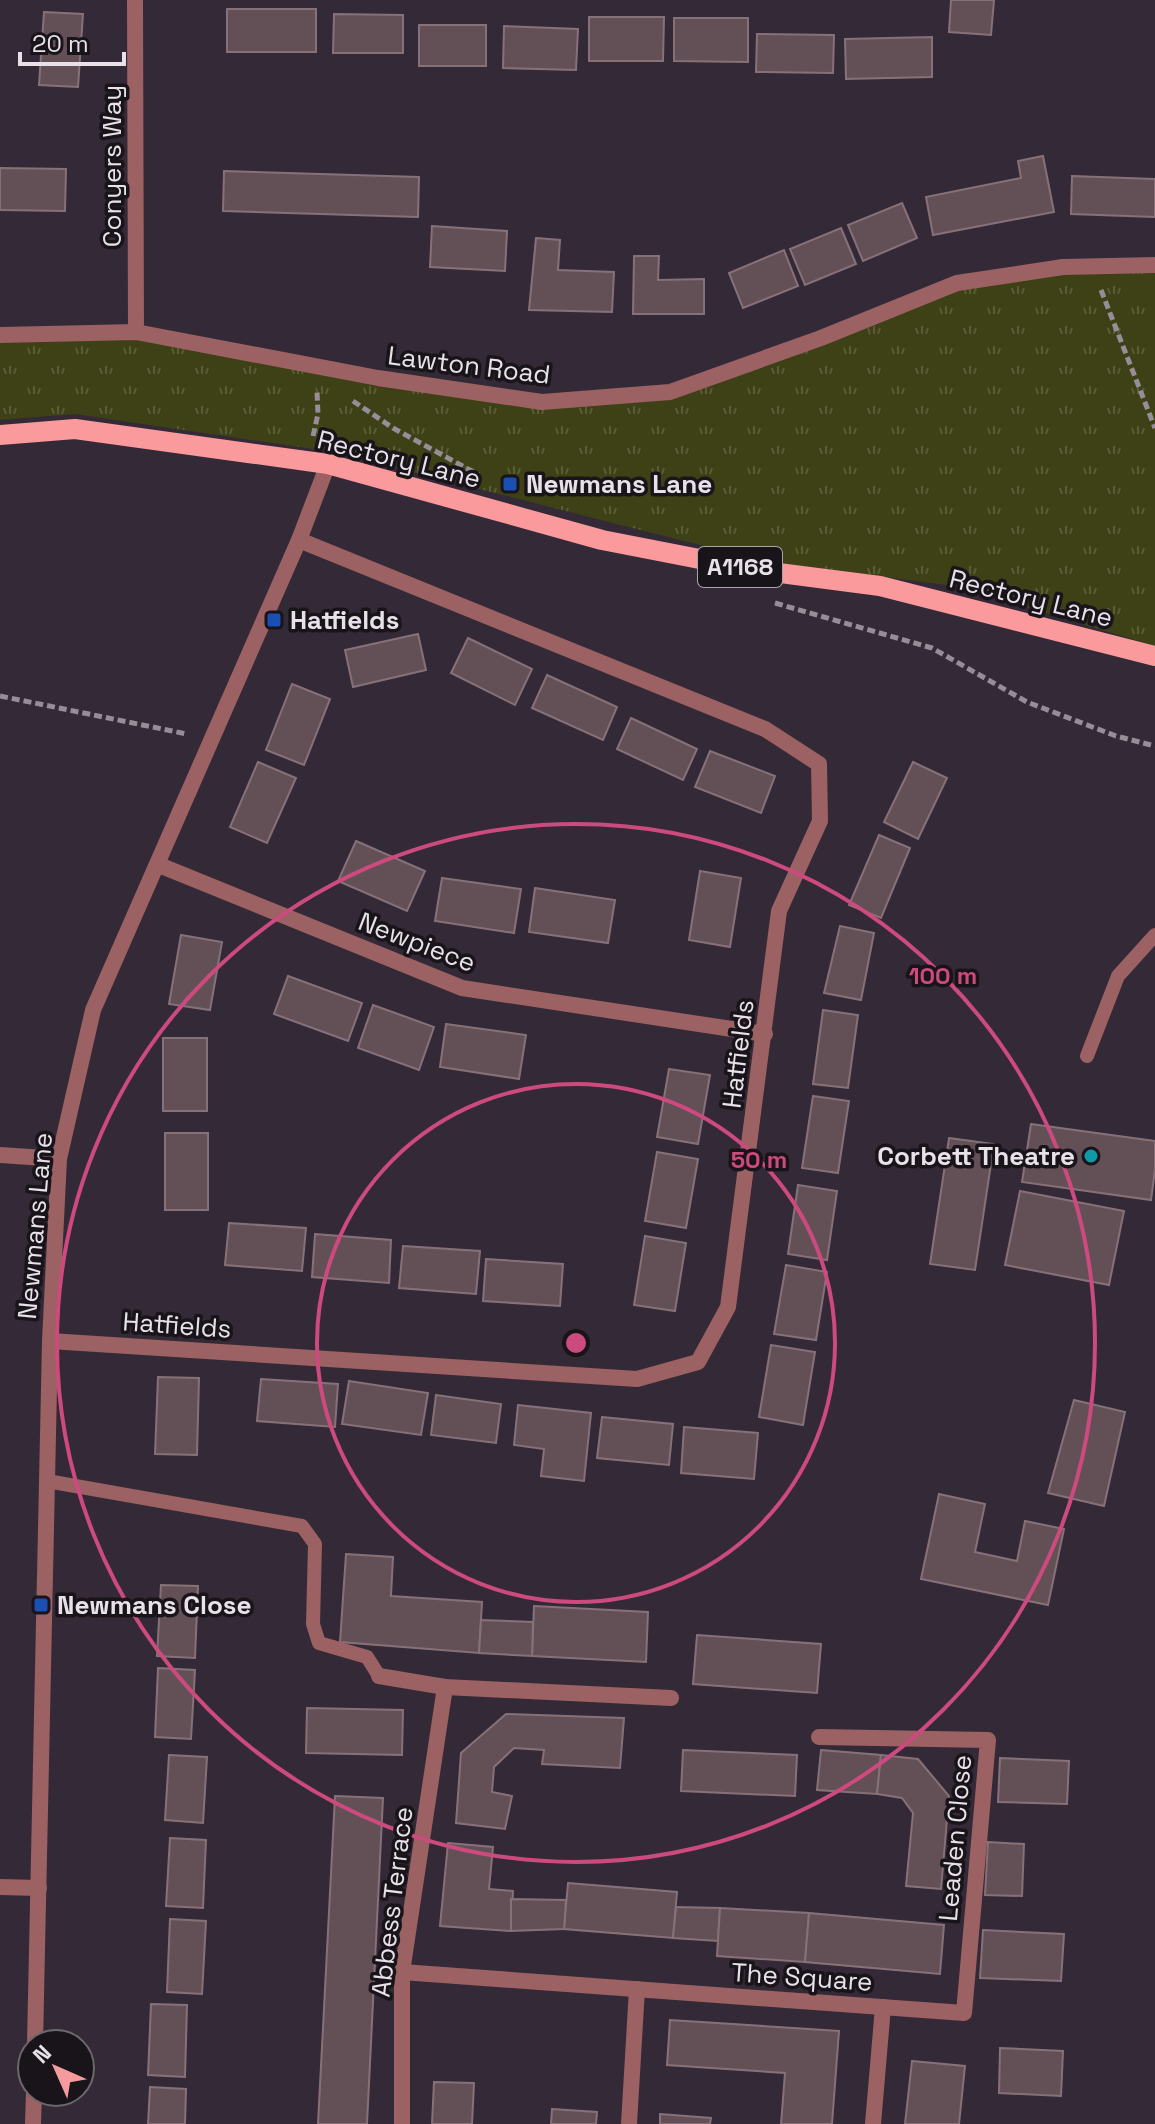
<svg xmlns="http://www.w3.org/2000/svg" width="1155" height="2124" font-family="'Space Grotesk',sans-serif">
  <defs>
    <pattern id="grass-tufts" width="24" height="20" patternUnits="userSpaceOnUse" patternTransform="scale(2)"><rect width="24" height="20" fill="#3e4015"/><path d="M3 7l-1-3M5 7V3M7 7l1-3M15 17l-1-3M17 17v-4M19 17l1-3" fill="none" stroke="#5a5b37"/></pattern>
  </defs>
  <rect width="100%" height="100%" fill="#342936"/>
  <polygon fill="url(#grass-tufts)" points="1155,265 1155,646 955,586 763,561 333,452 75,414 0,420 0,335 136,332 542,402 670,392 957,283"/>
  <g fill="#635056" stroke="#877179" stroke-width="2">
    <polygon points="951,0 994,0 991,35 949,32"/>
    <rect x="227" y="9" width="89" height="43"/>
    <polygon points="44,12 83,14 78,87 39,85"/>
    <polygon points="334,14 403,15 403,53 333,53"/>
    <polygon points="589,17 664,17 663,61 589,61"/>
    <polygon points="674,18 748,18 748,62 674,61"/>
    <rect x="419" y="25" width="67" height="41"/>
    <polygon points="504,26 578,29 576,70 503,68"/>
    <polygon points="757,34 834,35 833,73 756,72"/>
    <polygon points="932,37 932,77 846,79 845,39"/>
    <polygon points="1043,156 1054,212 933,235 926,197 1021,178 1018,161"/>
    <polygon points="0,168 66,169 65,211 0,210"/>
    <polygon points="224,171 419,177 418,217 223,211"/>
    <polygon points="1072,176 1155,179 1155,217 1071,214"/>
    <polygon points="902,203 917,238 863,261 848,225"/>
    <polygon points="432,226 507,231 505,271 430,267"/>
    <polygon points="841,228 856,264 805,285 790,249"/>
    <polygon points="536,238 560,240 558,270 614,272 612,312 529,310"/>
    <polygon points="784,250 798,286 743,308 729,273"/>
    <polygon points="634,256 659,256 658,280 704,279 704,314 633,314"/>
    <polygon points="418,634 426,670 353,687 345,650"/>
    <polygon points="468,638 532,669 515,705 451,673"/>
    <polygon points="547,675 617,707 603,740 532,708"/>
    <polygon points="292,684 330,699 304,765 266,750"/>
    <polygon points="631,718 697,749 683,780 617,749"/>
    <polygon points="710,751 775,776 761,813 695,787"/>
    <polygon points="258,762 296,778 267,843 230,827"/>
    <polygon points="913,762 947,778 918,839 884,822"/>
    <polygon points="879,835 910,848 881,918 849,905"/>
    <polygon points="356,841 425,871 407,911 338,881"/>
    <polygon points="700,871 741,878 730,947 689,940"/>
    <polygon points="442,878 521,889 514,933 435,921"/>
    <polygon points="535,888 615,900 608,943 529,932"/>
    <polygon points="840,926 874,933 861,1000 824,993"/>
    <polygon points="181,935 222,942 210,1010 169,1004"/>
    <polygon points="288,976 362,1003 348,1041 274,1014"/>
    <polygon points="373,1005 434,1027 419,1070 358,1048"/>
    <polygon points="823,1010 858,1015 848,1088 813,1084"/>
    <polygon points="446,1024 526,1035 519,1079 440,1067"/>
    <rect x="163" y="1038" width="44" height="73"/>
    <polygon points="669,1069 710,1075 698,1144 657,1137"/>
    <polygon points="813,1096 849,1101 838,1173 802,1168"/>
    <polygon points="1031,1124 1155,1141 1155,1170 1151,1200 1022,1182"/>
    <rect x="165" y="1133" width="43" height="77"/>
    <polygon points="949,1138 994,1144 975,1270 930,1264"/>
    <polygon points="657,1152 698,1159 686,1228 645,1221"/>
    <polygon points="798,1185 837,1191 827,1260 788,1254"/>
    <polygon points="1020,1191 1124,1211 1109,1285 1005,1265"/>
    <polygon points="229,1223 306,1228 302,1271 225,1265"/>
    <polygon points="315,1234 391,1240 389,1283 312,1277"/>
    <polygon points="645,1236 686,1243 675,1311 634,1305"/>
    <polygon points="403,1246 480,1251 476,1294 399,1288"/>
    <polygon points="486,1259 563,1264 560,1306 483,1301"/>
    <polygon points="786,1265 827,1272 816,1340 774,1334"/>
    <polygon points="771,1345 815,1352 803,1425 759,1417"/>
    <polygon points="158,1377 199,1378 197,1455 155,1454"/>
    <polygon points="261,1379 338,1384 335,1427 257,1421"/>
    <polygon points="349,1381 428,1393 421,1435 342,1424"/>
    <polygon points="436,1395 501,1404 496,1443 431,1435"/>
    <polygon points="1074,1400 1125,1412 1104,1506 1048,1493"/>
    <polygon points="518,1405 591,1413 584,1481 541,1476 544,1449 514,1445"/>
    <polygon points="602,1417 673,1424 669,1465 597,1458"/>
    <polygon points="684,1427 758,1433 754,1479 681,1473"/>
    <polygon points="939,1494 985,1504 975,1552 1017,1561 1025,1521 1064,1529 1048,1605 921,1579"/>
    <polygon points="346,1554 393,1557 391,1596 482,1602 479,1653 340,1642"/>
    <polygon points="161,1585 198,1586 195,1658 157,1656"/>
    <polygon points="534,1606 648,1612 646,1662 532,1656"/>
    <polygon points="481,1620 533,1622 532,1656 479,1653"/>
    <polygon points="697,1635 821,1644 817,1693 693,1684"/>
    <polygon points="158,1668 195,1670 191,1739 155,1737"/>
    <polygon points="307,1708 403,1710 402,1755 306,1753"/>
    <polygon points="506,1714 624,1718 620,1768 542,1764 544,1750 514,1748 494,1767 492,1792 512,1796 505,1829 456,1823 461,1753"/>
    <polygon points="683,1750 797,1755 795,1796 681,1791"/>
    <polygon points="821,1750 881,1755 877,1794 817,1790"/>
    <polygon points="169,1755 207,1757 203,1823 165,1820"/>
    <polygon points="881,1755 918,1759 949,1796 941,1889 906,1886 913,1813 902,1798 877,1794"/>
    <polygon points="1000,1758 1069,1761 1067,1804 998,1802"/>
    <polygon points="335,1796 383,1798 367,2124 318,2124"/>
    <polygon points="170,1838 206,1840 203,1908 166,1906"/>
    <polygon points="988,1842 1024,1844 1022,1896 985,1895"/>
    <polygon points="448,1843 493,1847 489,1889 513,1891 511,1931 440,1926"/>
    <polygon points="568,1883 677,1892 673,1938 564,1929"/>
    <polygon points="511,1899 566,1900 564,1929 511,1931"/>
    <polygon points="676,1907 720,1908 718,1941 673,1938"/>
    <polygon points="720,1908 809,1913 805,1962 717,1956"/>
    <polygon points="809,1913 944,1925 940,1974 805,1962"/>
    <polygon points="170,1919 206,1921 202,1994 167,1992"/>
    <polygon points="983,1930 1064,1934 1061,1981 980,1978"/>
    <polygon points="151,2004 187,2005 185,2077 148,2075"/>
    <polygon points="670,2020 839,2031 832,2124 781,2124 785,2073 667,2065"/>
    <polygon points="1000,2048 1063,2051 1061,2096 999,2093"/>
    <polygon points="912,2061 965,2066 959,2124 905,2124"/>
    <polygon points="434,2082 474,2083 472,2124 432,2124"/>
    <polygon points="150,2087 186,2089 185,2124 148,2124"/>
    <polygon points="552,2109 597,2112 596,2124 551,2124"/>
    <polygon points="660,2114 711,2118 710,2124 660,2124"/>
  </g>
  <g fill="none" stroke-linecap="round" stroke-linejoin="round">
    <g stroke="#968d98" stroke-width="5" stroke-dasharray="8 4" stroke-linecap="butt">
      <polyline points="1101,290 1155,428"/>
      <polyline points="353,401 393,428 479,475"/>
      <polyline points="313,436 318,414 317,391"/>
      <polyline points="775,603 932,648 1027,702 1116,736 1155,746"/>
      <polyline points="0,696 187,734"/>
    </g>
    <g stroke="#9b6163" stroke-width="14">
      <polyline points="1087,1056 1118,976 1155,935"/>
      <polyline points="47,1481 302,1526 315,1544 313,1624 319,1643 367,1657 379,1676"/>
    </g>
    <g stroke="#9b6163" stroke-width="16">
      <polyline points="135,0 136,332"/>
      <polyline points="0,335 136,332 378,378 542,402 670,392 821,338 957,283 1063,267 1155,265"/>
      <polyline points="159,865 462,988 765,1034"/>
      <polyline points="0,1155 59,1159"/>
      <polyline points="50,1341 637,1379 698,1362 728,1307 779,911 820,821 819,764 765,729 299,540"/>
      <polyline points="379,1676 445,1687 671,1698"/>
      <polyline points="0,1887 39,1888"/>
      <polyline points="402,1972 964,2013 988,1740 819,1737"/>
      <polyline points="35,2044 50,1341 59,1159 93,1010 299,540 328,464"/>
      <polyline points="33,2124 34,2092"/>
      <polyline points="402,2124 402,1972 445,1687"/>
      <polyline points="629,2124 637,1989"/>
      <polyline points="873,2124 883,2007"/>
    </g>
    <polyline stroke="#fa9a9d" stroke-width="20" points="0,435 75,429 328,464 602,540 756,570 880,586 1155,656"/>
  </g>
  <g fill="none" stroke="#cc4a7e" stroke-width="4">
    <circle cx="576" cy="1343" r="259"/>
    <circle cx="576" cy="1343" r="519"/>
  </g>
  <g fill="#1a4fb4" stroke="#19141a" stroke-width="3">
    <rect x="502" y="476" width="16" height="16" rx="4"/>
    <rect x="266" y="612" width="16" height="16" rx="4"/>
    <rect x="33" y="1597" width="16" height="16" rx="4"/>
  </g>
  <circle fill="#0f9aa8" stroke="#19141a" stroke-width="3" cx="1091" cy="1156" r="8"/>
  <g text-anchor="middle" stroke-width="7" stroke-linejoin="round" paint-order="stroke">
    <rect fill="#19141a" stroke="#aaa4ab" stroke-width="2" x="698" y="547" width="84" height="40" rx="6"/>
    <g font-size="24" font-weight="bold" fill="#e8e1e9">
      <text x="740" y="575">A1168</text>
    </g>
    <g font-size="26" fill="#e8e1e9" stroke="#19141a">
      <text transform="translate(112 166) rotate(-90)" y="9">Conyers Way</text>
      <text transform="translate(469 365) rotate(7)" y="9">Lawton Road</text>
      <text transform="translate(399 459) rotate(14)" y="9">Rectory Lane</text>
      <text transform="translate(1031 598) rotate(14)" y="9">Rectory Lane</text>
      <text transform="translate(417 942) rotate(21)" y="9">Newpiece</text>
      <text transform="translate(738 1054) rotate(-83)" y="9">Hatfields</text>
      <text transform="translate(35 1226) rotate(-85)" y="9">Newmans Lane</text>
      <text transform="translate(177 1325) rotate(4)" y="9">Hatfields</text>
      <text transform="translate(955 1838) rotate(-85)" y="9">Leaden Close</text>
      <text transform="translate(392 1902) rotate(-83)" y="9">Abbess Terrace</text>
      <text transform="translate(802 1977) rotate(4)" y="9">The Square</text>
    </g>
    <g font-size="26" font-weight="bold" fill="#e8e1e9" stroke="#19141a" text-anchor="start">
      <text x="526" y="493">Newmans Lane</text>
      <text x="290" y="629">Hatfields</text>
      <text x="1075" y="1165" text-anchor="end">Corbett Theatre</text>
      <text x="57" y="1614">Newmans Close</text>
    </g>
  </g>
  <circle cx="576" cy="1343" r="12" fill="#cc4a7e" stroke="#19141a" stroke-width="4"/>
  <g font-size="24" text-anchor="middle" font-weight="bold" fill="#cc4a7e" stroke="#19141a" stroke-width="7" stroke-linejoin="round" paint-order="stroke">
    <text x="943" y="984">100 m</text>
    <text x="759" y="1168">50 m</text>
  </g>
  <g transform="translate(56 2068) rotate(315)"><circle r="38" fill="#19141a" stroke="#6c666d" stroke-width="2"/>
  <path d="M0-6L14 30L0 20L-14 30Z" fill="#f59b9d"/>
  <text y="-12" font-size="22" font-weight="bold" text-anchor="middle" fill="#e8e1e9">N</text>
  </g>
  <path d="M20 52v12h104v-12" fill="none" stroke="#e8e1e9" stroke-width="4"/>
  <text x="32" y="52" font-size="24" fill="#e8e1e9" stroke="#19141a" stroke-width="6" paint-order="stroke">20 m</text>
</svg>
